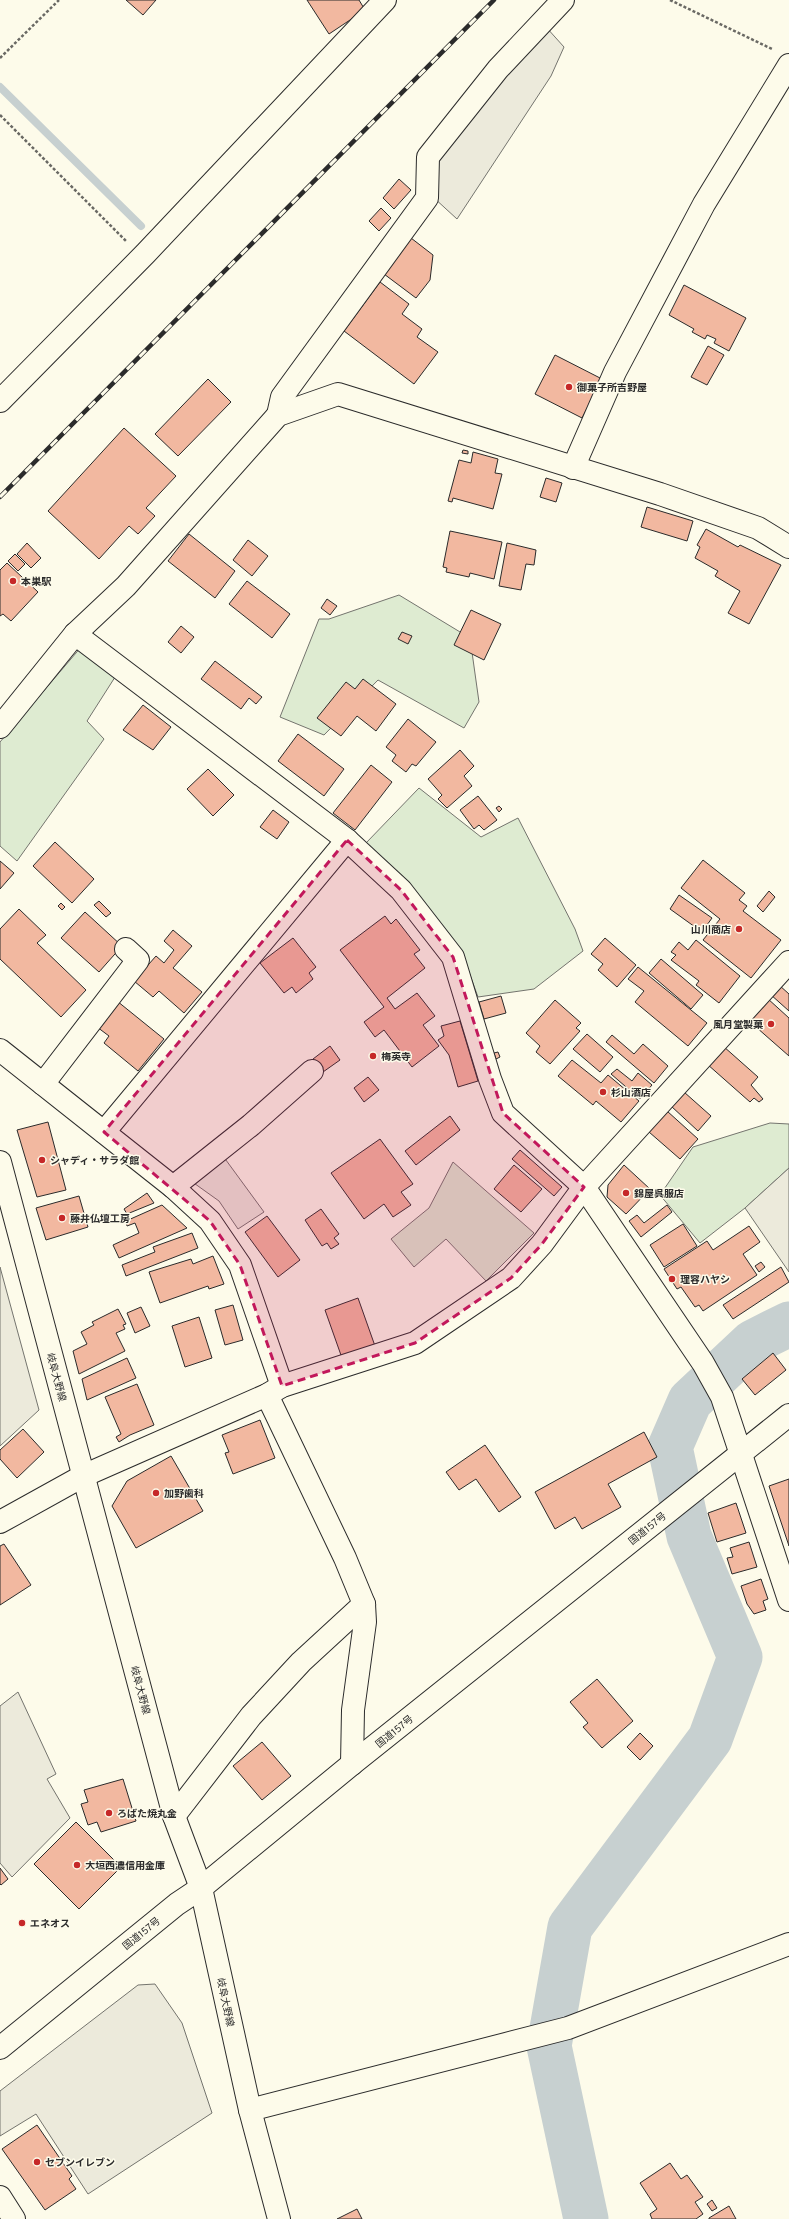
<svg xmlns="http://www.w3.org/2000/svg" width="789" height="2219" font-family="Overpass,'Noto Sans JP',sans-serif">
  <rect width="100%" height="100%" fill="#fdfbea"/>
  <g fill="#deebd1" stroke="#74746e">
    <polygon points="399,595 470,638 479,702 464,728 378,680 324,735 280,717 319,619 329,619"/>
    <polygon points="82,646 117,674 87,721 104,739 17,861 0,846 0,742"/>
    <polygon points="419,788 481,837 518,818 575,929 583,951 534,989 478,997 462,953 366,843"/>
    <polygon points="770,1123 789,1124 789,1168 745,1208 700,1243 660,1195 693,1147"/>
    <polygon points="453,1162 534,1233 486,1281 446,1239 414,1267 391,1239 429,1208"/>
  </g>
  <g fill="#eceadb" stroke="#74746e">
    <polygon points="546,27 564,47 551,76 457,219 433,197 436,157"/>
    <polygon points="223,1156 264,1212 238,1229 219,1201 191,1181"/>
    <polygon points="789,1168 789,1272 745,1208"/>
    <polygon points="0,1267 39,1410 0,1446"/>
    <polygon points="18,1692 56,1774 47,1779 70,1818 12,1877 0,1863 0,1706"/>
    <polygon points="155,1984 182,2023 212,2113 88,2194 36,2114 0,2136 0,2091 138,1985"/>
  </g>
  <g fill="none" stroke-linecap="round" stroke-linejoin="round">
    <polyline stroke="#c7d0d0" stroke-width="8" points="0,87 141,226"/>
    <polyline stroke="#c7d0d0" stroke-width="45" points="586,2219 549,2046 570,1927 710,1739 740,1657 689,1536 670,1447 690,1401 753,1342 789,1324"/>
  </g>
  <g fill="#f2b8a0" stroke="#2b2b2b">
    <polygon points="126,0 156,0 143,15"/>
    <polygon points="307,0 359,0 365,10 329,34"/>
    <polygon points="399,179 411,190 394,209 383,198"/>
    <polygon points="381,208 391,218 379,231 369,221"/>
    <polygon points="411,238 433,255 430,280 416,298 384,274"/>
    <polygon points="380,282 409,304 402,314 422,329 417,337 438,352 414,384 344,331"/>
    <polygon points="684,285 746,318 729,351 714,343 716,339 707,335 705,339 692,332 694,329 669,315"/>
    <polygon points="708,346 724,355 707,385 691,377"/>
    <polygon points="555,355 602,379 582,418 535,394"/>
    <polygon points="208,379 231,402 178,456 155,434"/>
    <polygon points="124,428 176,476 146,508 155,516 138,534 129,526 99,559 48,511"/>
    <polygon points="463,450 468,451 468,454 462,453"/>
    <polygon points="473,452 498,459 495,473 502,474 493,509 453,498 452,502 448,501 459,460 471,463"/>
    <polygon points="546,478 562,483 556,502 540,497"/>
    <polygon points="647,507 693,521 687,541 641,527"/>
    <polygon points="706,529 738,547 740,545 781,565 749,624 728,613 740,591 715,576 718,571 695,558 700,547 697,545"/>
    <polygon points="450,531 502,542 494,579 470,573 469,577 446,572 447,568 443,567"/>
    <polygon points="189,534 235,571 215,598 168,561"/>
    <polygon points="248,540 268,556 252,576 233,560"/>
    <polygon points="27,543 41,558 31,568 17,554"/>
    <polygon points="507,543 536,550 534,565 526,564 521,590 499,586"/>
    <polygon points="15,554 25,564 18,571 8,561"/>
    <polygon points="7,563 38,592 11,621 3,614 0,616 0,570"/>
    <polygon points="247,581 290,614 272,638 229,604"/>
    <polygon points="327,599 337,606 330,615 321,608"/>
    <polygon points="471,610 501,624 484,660 454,645"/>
    <polygon points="181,626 194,637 181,653 168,642"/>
    <polygon points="402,632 412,636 408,644 398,639"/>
    <polygon points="215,661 262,697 256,704 249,698 241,709 201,679"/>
    <polygon points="363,679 396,704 376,731 357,716 341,736 317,718 346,682 355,689"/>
    <polygon points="143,705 171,727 153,750 123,730"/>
    <polygon points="408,719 436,742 416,766 412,764 406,772 392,761 396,755 386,747"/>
    <polygon points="298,734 344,769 324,796 278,761"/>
    <polygon points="460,750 474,766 464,776 472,786 447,808 438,799 442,795 428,779"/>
    <polygon points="371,765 392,782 355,830 333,813"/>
    <polygon points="208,769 234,795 213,816 187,789"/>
    <polygon points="478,796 497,820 484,830 479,825 474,829 460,810"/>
    <polygon points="499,806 502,809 499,812 496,808"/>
    <polygon points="273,810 289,822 277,839 260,827"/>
    <polygon points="55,842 94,879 72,903 33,866"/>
    <polygon points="703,860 745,893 739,900 747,906 743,911 781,940 751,978 703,940 720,919 681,888"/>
    <polygon points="0,861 14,873 0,889"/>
    <polygon points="769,891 775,897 763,912 757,906"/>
    <polygon points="679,895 712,918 702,932 670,909"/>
    <polygon points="99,901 111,913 106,917 94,905"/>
    <polygon points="61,903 65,907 62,910 58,906"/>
    <polygon points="19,909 46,935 37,943 86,990 61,1017 0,959 0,929"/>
    <polygon points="85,912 122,946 99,972 61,938"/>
    <polygon points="385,916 391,924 396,919 420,950 414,954 425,968 387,998 395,1009 417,993 435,1016 423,1025 439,1046 412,1067 384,1030 375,1037 364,1022 384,1007 340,950"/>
    <polygon points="173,930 192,946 173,968 202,992 184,1013 159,991 153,997 134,981 156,956 164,963 174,950 164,941"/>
    <polygon points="293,938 316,967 309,973 313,979 296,993 292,987 284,993 260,963"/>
    <polygon points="605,938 636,965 617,987 598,970 603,964 591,954"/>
    <polygon points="696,940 740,976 719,1003 696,985 699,981 671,960 676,955 671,952 679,942 688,950"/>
    <polygon points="661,959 703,995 691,1009 649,973"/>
    <polygon points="638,967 707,1023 688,1046 635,1002 644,991 628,979"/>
    <polygon points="779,985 789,994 789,1011 770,994"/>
    <polygon points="501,996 506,1013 484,1019 479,1002"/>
    <polygon points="767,998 789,1018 789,1056 748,1020"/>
    <polygon points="555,1000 581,1023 576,1028 580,1031 550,1064 536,1052 540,1046 526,1033"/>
    <polygon points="117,1001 164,1039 138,1071 104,1043 109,1036 97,1027"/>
    <polygon points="460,1021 478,1081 458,1087 449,1055 438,1040 444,1036 441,1026"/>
    <polygon points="587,1034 613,1057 600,1072 573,1049"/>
    <polygon points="612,1035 634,1054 643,1044 668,1066 654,1083 606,1042"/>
    <polygon points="330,1046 340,1060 323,1072 313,1059"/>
    <polygon points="723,1046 758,1077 751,1085 763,1099 759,1102 754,1098 750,1102 707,1064"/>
    <polygon points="498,1052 500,1057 496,1059 494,1053"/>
    <polygon points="572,1060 601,1083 608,1075 639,1101 621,1122 596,1101 593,1105 558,1076"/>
    <polygon points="617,1069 632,1081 638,1073 652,1085 640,1099 611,1074"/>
    <polygon points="368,1077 379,1090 364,1102 354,1088"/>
    <polygon points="684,1092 711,1116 698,1131 671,1106"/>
    <polygon points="667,1111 698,1139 680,1159 649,1132"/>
    <polygon points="450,1116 460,1130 416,1165 405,1151"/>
    <polygon points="48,1122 66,1190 37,1197 17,1130"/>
    <polygon points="380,1139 413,1184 401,1192 411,1205 393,1217 384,1204 364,1219 331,1173"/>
    <polygon points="520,1150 562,1187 554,1196 512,1159"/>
    <polygon points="514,1165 542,1189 521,1212 494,1189"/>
    <polygon points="624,1165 650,1189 626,1214 607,1197 608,1185"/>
    <polygon points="147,1193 154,1203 127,1214 124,1209"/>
    <polygon points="79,1196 88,1227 46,1240 36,1208"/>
    <polygon points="162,1205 187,1228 119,1258 113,1245 139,1233 135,1223 127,1226 126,1221"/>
    <polygon points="667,1205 672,1212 641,1237 629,1221 637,1215 644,1223"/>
    <polygon points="321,1209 339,1234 334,1238 339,1244 331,1249 327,1243 322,1246 305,1220"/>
    <polygon points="267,1216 300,1260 278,1277 245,1232"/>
    <polygon points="683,1224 697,1246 664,1267 650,1245"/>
    <polygon points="749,1226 760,1242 743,1254 757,1275 703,1311 699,1305 695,1307 681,1287 677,1289 664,1269 707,1241 713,1250"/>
    <polygon points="192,1233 198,1248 126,1276 122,1265 155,1252 153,1247"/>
    <polygon points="213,1256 224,1284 209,1289 208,1286 160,1303 149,1272 191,1259 193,1264"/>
    <polygon points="761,1262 765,1267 759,1272 755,1266"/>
    <polygon points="781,1267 789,1282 733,1319 723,1305"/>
    <polygon points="358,1298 375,1346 342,1358 325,1310"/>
    <polygon points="233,1305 243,1340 225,1345 215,1310"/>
    <polygon points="141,1307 150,1326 135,1333 127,1313"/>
    <polygon points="118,1309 126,1324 123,1325 125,1329 116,1333 125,1351 79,1374 73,1351 87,1344 81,1332 94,1325 92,1322"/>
    <polygon points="199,1317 212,1358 185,1367 172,1326"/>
    <polygon points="773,1353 786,1370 755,1395 742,1379"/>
    <polygon points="127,1358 136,1378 87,1400 82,1379"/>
    <polygon points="137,1384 154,1425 130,1435 119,1442 116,1437 121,1434 105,1397"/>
    <polygon points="260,1420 275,1458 233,1474 225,1453 229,1452 222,1435"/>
    <polygon points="23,1429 44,1452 17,1478 0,1459 0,1450"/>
    <polygon points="644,1432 657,1457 608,1484 621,1507 582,1529 575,1517 555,1529 535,1492"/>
    <polygon points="485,1445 521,1497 499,1512 476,1479 459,1490 446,1472"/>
    <polygon points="171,1456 203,1511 136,1548 112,1506 127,1481"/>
    <polygon points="789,1479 789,1546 769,1486"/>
    <polygon points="736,1503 746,1533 717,1542 708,1513"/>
    <polygon points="749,1542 757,1567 732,1574 727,1558 733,1557 730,1548"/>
    <polygon points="4,1544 31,1585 0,1605 0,1546"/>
    <polygon points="761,1579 768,1599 763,1601 766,1610 754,1614 747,1604 741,1586"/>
    <polygon points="597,1679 633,1721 602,1748 583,1727 588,1723 570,1702"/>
    <polygon points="640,1733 653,1746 640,1760 627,1747"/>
    <polygon points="262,1742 291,1776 262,1800 233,1766"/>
    <polygon points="123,1779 136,1821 101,1832 97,1822 88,1825 81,1804 88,1802 84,1790"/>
    <polygon points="76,1822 121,1867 79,1909 34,1864"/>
    <polygon points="0,1868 8,1879 1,1885 0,1884"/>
    <polygon points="37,2125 72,2176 69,2179 76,2189 45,2210 2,2149"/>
    <polygon points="670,2163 681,2179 687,2175 703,2197 695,2202 703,2214 696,2219 652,2219 650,2214 657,2209 640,2183"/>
    <polygon points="712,2200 717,2208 712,2211 707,2204"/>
    <polygon points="729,2206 736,2219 709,2219 709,2218"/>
    <polygon points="357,2209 362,2219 337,2219"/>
  </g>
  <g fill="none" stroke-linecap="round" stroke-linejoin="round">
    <g stroke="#2b2b2b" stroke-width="24">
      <g id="minor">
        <polyline points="0,401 146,253 385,0"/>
        <polyline points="278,415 282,397 427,198 428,157 498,69 563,0"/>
        <polyline points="573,468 615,372 704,204 789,65"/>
        <polyline points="75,634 347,840 401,890 453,957 490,1079 503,1113 584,1187 703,1363 722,1397 789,1600"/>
        <polyline points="0,727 75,634 126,586 278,415 338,394 660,494 758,528 789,547"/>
        <polyline points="0,1050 173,1187 210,1221 240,1265 282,1386"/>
        <polyline points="43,1084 138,960 126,949"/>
        <polyline points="104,1132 347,840"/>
        <polyline points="173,1187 251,1125 312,1071"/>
        <polyline points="0,1522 83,1476 267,1395 282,1386 415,1343 511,1278 542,1244 584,1187 789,962"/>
        <polyline points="352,1764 353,1710 365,1622 364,1604"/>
        <polyline points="174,1816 251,1716 301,1662 364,1604 345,1558 267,1395"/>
        <polyline points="250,2110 568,2028 789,1944"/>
        <polyline points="0,2197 14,2219"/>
      </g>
    </g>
    <g stroke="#2b2b2b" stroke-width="24">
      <polyline id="major" points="0,1162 174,1816 201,1888 250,2110 279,2219"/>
    </g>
    <g stroke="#2b2b2b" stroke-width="24">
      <polyline id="highway" points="0,2048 177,1904 201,1888 352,1764 789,1415"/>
    </g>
    <g stroke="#6a6964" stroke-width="2.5" stroke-dasharray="3 2" stroke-linecap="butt">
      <polyline points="670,0 772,49"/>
      <polyline points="0,58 59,0"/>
      <polyline points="0,115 126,241"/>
    </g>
    <use href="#minor" stroke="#fdfbea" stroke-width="22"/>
    <use href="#major" stroke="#fdfbea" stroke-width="22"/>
    <use href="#highway" stroke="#fdfbea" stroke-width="22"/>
    <g stroke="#2b2b2b" stroke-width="4.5">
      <polyline id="rail" points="0,497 494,0"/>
    </g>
    <use href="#rail" stroke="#fdfbea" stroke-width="3" stroke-dasharray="9" stroke-linecap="butt"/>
  </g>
  <path fill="#c2185b" fill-opacity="0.2" stroke="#c2185b" stroke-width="3" stroke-dasharray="8 5" stroke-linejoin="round" d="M347,840L401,890L453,957L503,1113L584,1187L542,1244L511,1278L415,1343L282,1386L240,1265L210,1221L104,1132Z"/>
  <g fill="#c62828" stroke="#fdfbea" stroke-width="1.5">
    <circle cx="569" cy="387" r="4"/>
    <circle cx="13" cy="581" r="4"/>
    <circle cx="739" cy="929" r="4"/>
    <circle cx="771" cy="1024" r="4"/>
    <circle cx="373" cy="1056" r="4"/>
    <circle cx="603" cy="1092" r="4"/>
    <circle cx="42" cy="1160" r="4"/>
    <circle cx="626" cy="1193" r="4"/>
    <circle cx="62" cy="1218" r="4"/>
    <circle cx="672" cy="1279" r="4"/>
    <circle cx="156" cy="1493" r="4"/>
    <circle cx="109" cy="1813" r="4"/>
    <circle cx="77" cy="1865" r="4"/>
    <circle cx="22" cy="1923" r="4"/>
    <circle cx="37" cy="2162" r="4"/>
  </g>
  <g text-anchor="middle" stroke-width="3" stroke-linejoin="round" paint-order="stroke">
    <g font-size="10" font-weight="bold" fill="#2b2b2b" stroke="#fdfbea" text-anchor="start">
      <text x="577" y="391">御菓子所吉野屋</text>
      <text x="21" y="585">本巣駅</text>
      <text x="731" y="933" text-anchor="end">山川商店</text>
      <text x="763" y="1028" text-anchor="end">風月堂製菓</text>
      <text x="381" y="1060">梅英寺</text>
      <text x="611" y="1096">杉山酒店</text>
      <text x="50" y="1164">シャディ・サラダ館</text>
      <text x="634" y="1197">錦屋呉服店</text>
      <text x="70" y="1222">藤井仏壇工房</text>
      <text x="680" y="1283">理容ハヤシ</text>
      <text x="164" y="1497">加野歯科</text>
      <text x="117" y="1817">ろばた焼丸金</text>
      <text x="85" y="1869">大垣西濃信用金庫</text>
      <text x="30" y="1927">エネオス</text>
      <text x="45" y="2166">セブンイレブン</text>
    </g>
    <g font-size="10" fill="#2b2b2b" stroke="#fdfbea">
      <text transform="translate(57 1377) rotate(75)" y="4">岐阜大野線</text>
      <text transform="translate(647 1528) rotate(-39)" y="4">国道157号</text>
      <text transform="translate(141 1690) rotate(75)" y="4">岐阜大野線</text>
      <text transform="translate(394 1731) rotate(-39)" y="4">国道157号</text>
      <text transform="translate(141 1933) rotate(-39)" y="4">国道157号</text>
      <text transform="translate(226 2002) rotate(78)" y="4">岐阜大野線</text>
    </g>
  </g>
</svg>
